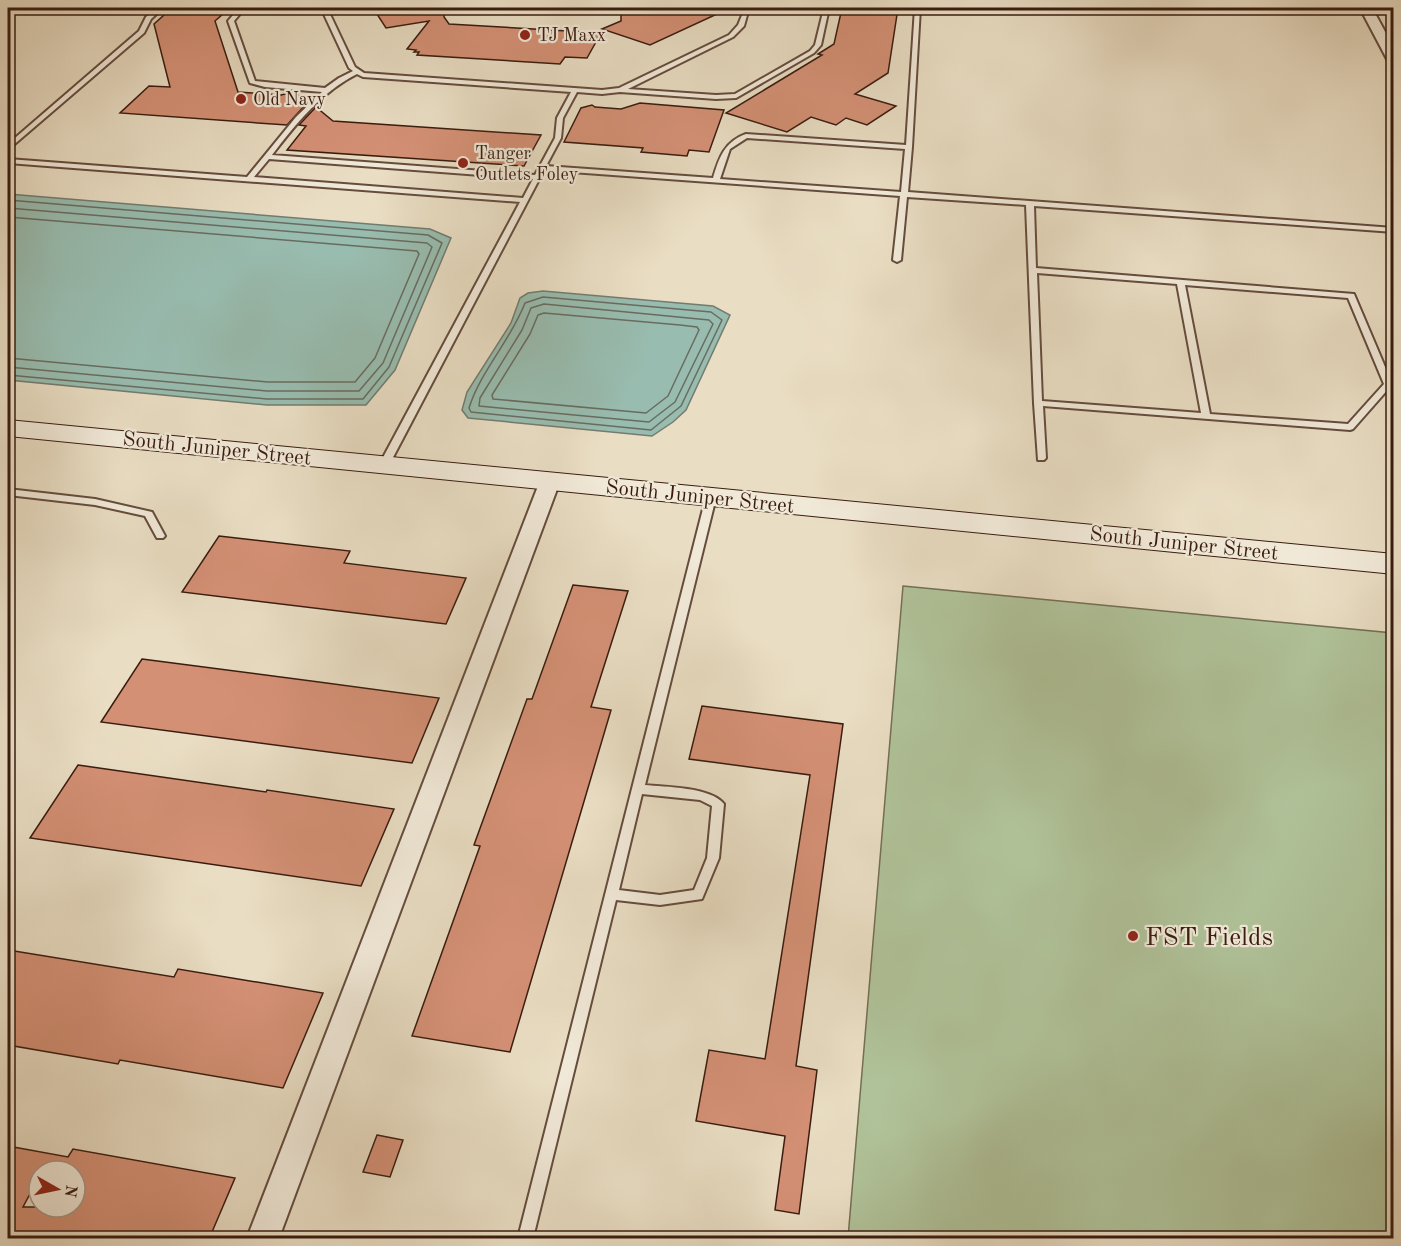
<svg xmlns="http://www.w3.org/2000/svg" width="1401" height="1246" font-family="'Old Standard TT',serif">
  <rect width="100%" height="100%" fill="#e9ddc3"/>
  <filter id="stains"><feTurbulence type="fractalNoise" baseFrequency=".00333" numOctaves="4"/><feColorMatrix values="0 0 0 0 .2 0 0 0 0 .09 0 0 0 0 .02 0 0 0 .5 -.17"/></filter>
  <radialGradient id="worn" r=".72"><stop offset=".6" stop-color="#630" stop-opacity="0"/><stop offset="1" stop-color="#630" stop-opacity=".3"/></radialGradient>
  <polygon fill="#b0c299" stroke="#746f54" stroke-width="1.5" points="903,586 1393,633 1393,1238 848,1238"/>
  <g fill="#98bcaf" stroke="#727c6f" stroke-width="1.5">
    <polygon points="8,194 430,229 451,238 395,370 366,405 267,405 8,380"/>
    <polygon points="543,291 713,306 730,315 686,410 673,422 652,436 468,418 462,410 467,392 511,323 520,298 528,293"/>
  </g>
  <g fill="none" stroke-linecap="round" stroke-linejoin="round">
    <g stroke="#686c60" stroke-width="1.5">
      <polyline points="8,200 428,235 442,243 389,367 363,399 267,399 8,375"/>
      <polyline points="8,208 427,243 432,247 383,363 359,391 267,391 8,367"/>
      <polyline points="8,217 417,251 419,254 375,358 355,382 268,382 8,358"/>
      <path d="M543,297L711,312L722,320L681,406L651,430L471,412L469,408C481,370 511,340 525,303Z"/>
      <polygon points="544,304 709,320 713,324 675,402 649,422 479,406 480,398 522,330 531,308"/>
      <polygon points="544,313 680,325 697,327 699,330 668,396 646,413 493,399 492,395 530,334 538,315"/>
    </g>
  </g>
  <g fill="#d49075" stroke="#391c10" stroke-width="1.5" fill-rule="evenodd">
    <polygon points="172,8 230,8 215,21 238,92 281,95 294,92 308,102 287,125 120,113 149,86 170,87 154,24"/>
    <polygon points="373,8 444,8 444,17 449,24 601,33 587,58 565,57 560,64 417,55 419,52 414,52 416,50 407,49 429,21 386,28"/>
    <polygon points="621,8 730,8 650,45 602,29 621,21"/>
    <polygon points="842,8 898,8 888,73 855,94 896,106 867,125 846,118 836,125 811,117 787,132 726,113 822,55 818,54 834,44"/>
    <polygon points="640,103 724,110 709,152 689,150 687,156 641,152 643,148 564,142 581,108 592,105 595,107 621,109"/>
    <polygon points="316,107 333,121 541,135 524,166 287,150 306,126 299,125"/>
    <polygon points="219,536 350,551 344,563 466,578 446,624 182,592"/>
    <polygon points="573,585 628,591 591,707 611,710 510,1052 412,1036 480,846 474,845 527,699 532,699"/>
    <polygon points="142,659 319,682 439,698 412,763 101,722"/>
    <polygon points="702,706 843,724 796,1066 817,1070 799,1214 775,1210 785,1136 696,1121 709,1050 765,1059 810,775 689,759"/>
    <polygon points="78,765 266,792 267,790 394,809 361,886 30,838"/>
    <polygon points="8,950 174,977 178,969 323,993 283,1088 120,1060 118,1064 8,1045"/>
    <polygon points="377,1135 403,1140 390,1177 363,1172"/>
    <path d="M8,1146L68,1157L73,1149L235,1178L209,1239H8ZM39,1171H75V1207H23L39,1177Z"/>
  </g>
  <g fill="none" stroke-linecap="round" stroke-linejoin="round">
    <g stroke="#654c3d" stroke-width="4">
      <g id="lane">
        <polygon points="157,8 163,8 151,19 144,33 10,148 8,149 8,144 139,31 146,17"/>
        <path d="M239,8H245L234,21L255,81L325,88L339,78L353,71L349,68L322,10L324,8H328V10L355,67L364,73L602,90L619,88L729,35L738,25L745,8H749L744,26L733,37L628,89L716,95L735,94L810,51L815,45L824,8H829L821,45L814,53L736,98L716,99L620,92L602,94L577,92L563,118L561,138L546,166L713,178C719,158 724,142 746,134L906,145L915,8H920L912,147L908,192L1394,228V232L1034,206L1036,268L1354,294L1391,381H1394V387H1390L1353,429L1350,430L1043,406L1046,458L1044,460H1038L1034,403L1026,205L907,197L901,260L897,262L893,260L900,196L544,170L389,465L387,467H381L379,465L520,202L8,163V159L247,177L296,117L322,92L265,87L250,83L228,21ZM357,74L363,77L571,92L557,118L555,138L535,175L272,155C296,124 321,92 357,74ZM747,138L905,149L901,192L720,179L730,149ZM269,159L533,179L523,198L254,177ZM1037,273L1177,284L1201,413L1042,401ZM1185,285L1348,298L1384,384L1348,424L1210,414Z"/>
        <polygon points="8,489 95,499 152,512 165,536 163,538 157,538 145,516 95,505 8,495"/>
        <path d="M711,494L716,497L645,785C665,787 711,787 724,804L719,858L702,899L660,905L616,900L533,1238H518L706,497ZM642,794L700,800L712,806L707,858L694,890L660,895L619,890Z"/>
      </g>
    </g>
    <g stroke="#654c3d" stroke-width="4">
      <g id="street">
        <polygon points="1360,8 1372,8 1394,48 1394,65 1388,61"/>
        <polygon points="550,475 557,477 560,481 279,1238 247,1238 540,481 543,477"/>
      </g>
    </g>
    <g stroke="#391c10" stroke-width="2">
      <polygon id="secondary" points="8,420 1394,554 1394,574 8,436"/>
    </g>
    <use href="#lane" fill="#f1e9d8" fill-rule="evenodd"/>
    <use href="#street" fill="#f1e9d8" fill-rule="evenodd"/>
    <use href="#secondary" fill="#f1e9d8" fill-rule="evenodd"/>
  </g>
  <g fill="#8f2418" stroke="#f1e9d8" stroke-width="2">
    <circle cx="525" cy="35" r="6"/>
    <circle cx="241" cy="99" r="6"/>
    <circle cx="463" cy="163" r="6"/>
    <circle cx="1133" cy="936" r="6"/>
  </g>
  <g text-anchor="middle" stroke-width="4.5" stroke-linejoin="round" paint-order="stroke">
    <g font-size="18" fill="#391c10" stroke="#f1e9d8" text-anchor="start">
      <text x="537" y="41">TJ Maxx</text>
      <text x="253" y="105">Old Navy</text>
      <text x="475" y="159">Tanger<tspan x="475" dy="21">Outlets Foley</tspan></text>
    </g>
    <g font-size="21" fill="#391c10" stroke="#f1e9d8">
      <text transform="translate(217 448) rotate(6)" y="7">South Juniper Street</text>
      <text transform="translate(700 496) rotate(6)" y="7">South Juniper Street</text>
      <text transform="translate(1184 543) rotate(6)" y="7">South Juniper Street</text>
    </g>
    <g font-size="26" fill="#391c10" stroke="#f1e9d8" text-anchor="start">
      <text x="1145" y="945">FST Fields</text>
    </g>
  </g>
  <rect width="1401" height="1246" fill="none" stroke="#e9ddc3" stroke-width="30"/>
  <rect x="9" y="9" width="1383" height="1228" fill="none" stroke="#391c10" stroke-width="3"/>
  <rect x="15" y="15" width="1371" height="1216" fill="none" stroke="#391c10" stroke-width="1.5"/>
  <g transform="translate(57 1189) rotate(99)"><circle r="28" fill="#f1e9d8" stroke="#a79788" stroke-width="1.5"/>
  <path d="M0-4.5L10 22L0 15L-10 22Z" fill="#8f2418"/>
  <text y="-9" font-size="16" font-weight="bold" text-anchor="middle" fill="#391c10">N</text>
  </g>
  <rect width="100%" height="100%" filter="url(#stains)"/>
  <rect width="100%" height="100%" fill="url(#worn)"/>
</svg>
